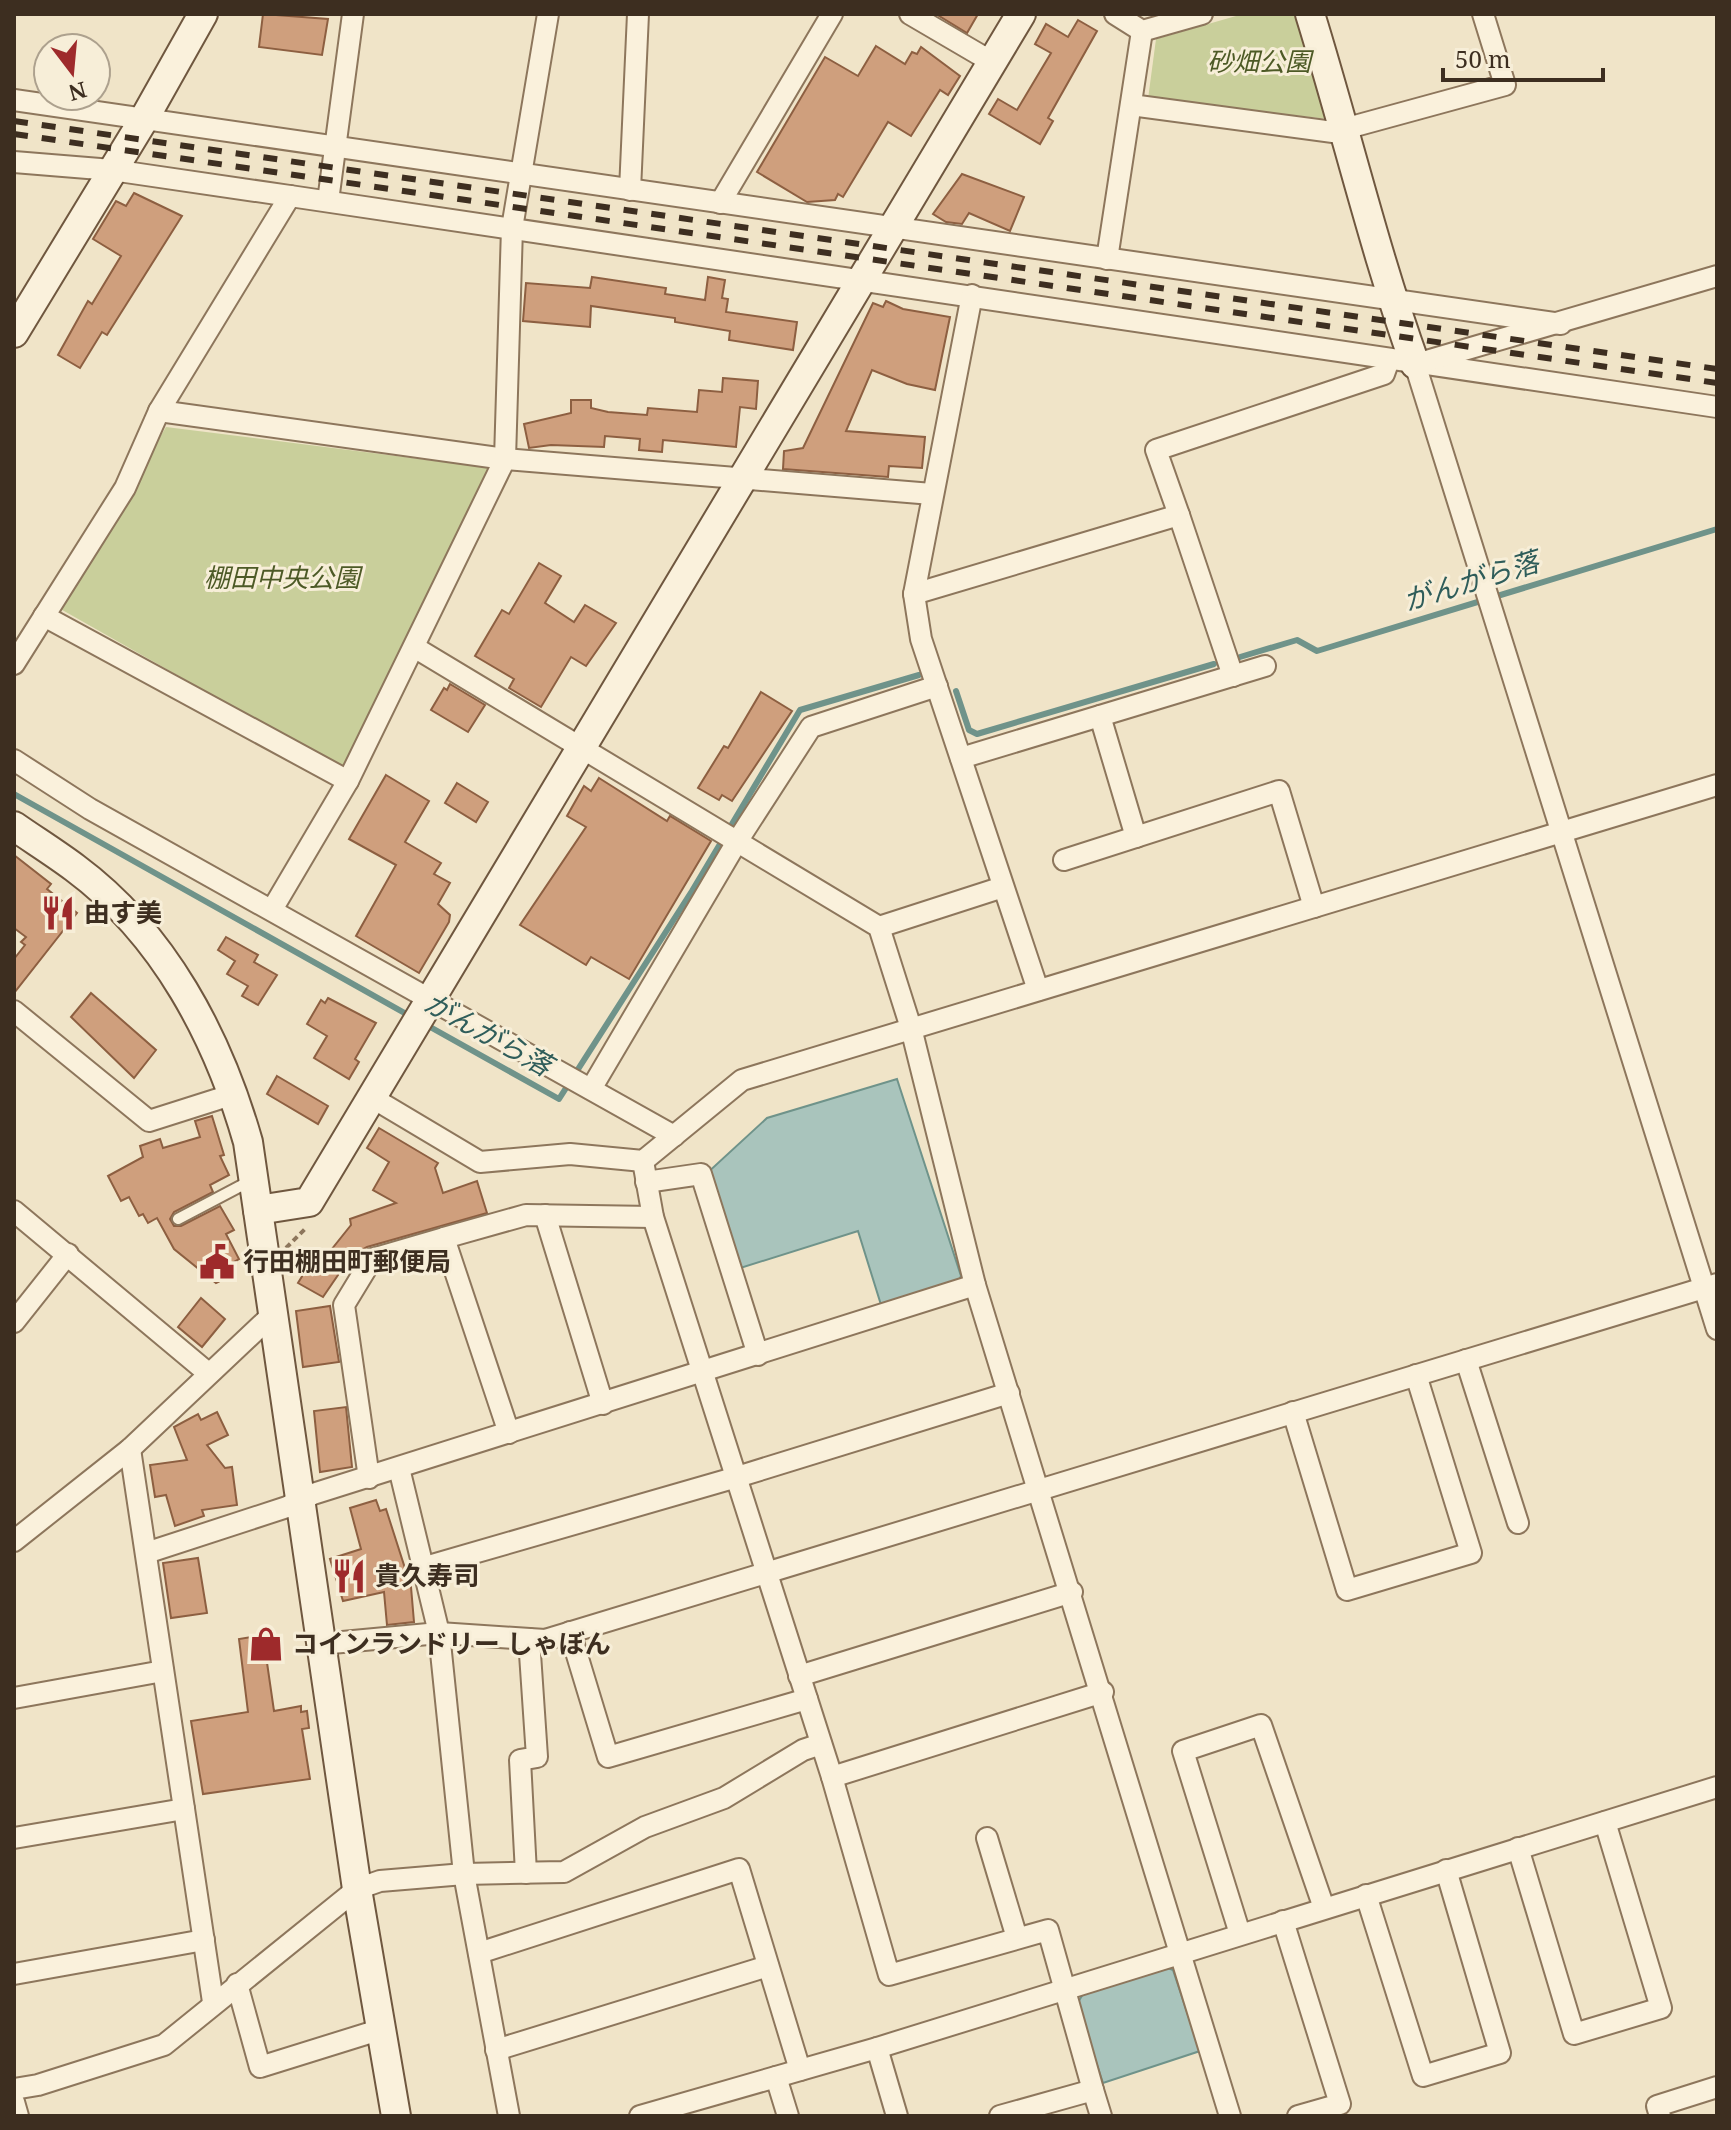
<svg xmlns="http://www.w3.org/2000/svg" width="1731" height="2130" font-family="'Noto Serif','Noto Sans JP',serif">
  <rect width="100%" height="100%" fill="#f0e4c8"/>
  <g fill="#c9cf9b">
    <polygon points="1243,14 1296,14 1328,119 1148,99 1156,39"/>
    <polygon points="166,427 491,468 343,769 57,607"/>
  </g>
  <g fill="#a9c4bc" stroke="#6f938a" stroke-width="2">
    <polygon points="897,1079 961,1276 957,1285 882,1308 858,1231 734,1270 705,1175 767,1118"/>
    <polygon points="1168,1968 1173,1970 1200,2051 1103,2083 1077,2004 1083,1994"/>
  </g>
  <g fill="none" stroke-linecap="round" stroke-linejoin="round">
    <g stroke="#6f938a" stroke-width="6">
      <polyline points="1240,657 1297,640 1317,651 1717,529"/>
      <polyline points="956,691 969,730 977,734 1214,664"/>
      <polyline points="14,794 410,1016"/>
      <polyline points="423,1023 559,1099 692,891 800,710 919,675"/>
    </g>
  </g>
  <g fill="#cf9f7d" stroke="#8d5f41" stroke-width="2">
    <polygon points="263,14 328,19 322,55 259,47"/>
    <polygon points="936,14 978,14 967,33"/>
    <polygon points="1078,20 1097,31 1048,118 1053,121 1040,144 989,114 998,99 1017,110 1051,53 1035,44 1046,24 1068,37"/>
    <polygon points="876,46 905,64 912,52 917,54 921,47 960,76 948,95 940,90 911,136 888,122 843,197 838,194 835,200 807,202 757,172 825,57 858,76"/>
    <polygon points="962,174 1024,197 1010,231 969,213 962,224 946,222 933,214"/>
    <polygon points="134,193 182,216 107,335 102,332 80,368 58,355 88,301 92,304 121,256 93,239 116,201 126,206"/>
    <polygon points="592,277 666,288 665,294 705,300 708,277 725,280 722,298 728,299 726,312 797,322 793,350 729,340 730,331 675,322 675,318 591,306 590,327 523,321 526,283 590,288"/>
    <polygon points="886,301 903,309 950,317 935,390 907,384 872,370 846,431 925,437 922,468 889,466 888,477 783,469 784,451 803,448 873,303 883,307"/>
    <polygon points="723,378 758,381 756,409 740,407 736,447 663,440 662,452 639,450 640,439 605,436 604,447 551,445 529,448 524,424 571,413 571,400 591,400 591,408 608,412 647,415 648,408 697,412 699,390 722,392"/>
    <polygon points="539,563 561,576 545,603 574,622 585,605 616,623 586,666 571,657 541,707 509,688 514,679 475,656 502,610 509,614"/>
    <polygon points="450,684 485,705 468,732 431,710 444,688 447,690"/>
    <polygon points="761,692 792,711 732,801 722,795 719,800 698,788 724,746 728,748"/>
    <polygon points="386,775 429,801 405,842 441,863 434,874 450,883 438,904 450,915 449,922 419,973 356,936 396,865 349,839"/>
    <polygon points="599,778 667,821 670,816 711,841 629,979 591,957 586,965 520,925 586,827 567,816 584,786 591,791"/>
    <polygon points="457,783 488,802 476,822 445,803"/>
    <polygon points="14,855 51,884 47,889 77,913 14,993 14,959 25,945 21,942 26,937 14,928"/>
    <polygon points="226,937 258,955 254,962 277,975 258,1005 242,996 248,986 227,974 235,961 218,950"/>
    <polygon points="91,993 156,1050 134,1078 71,1017"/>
    <polygon points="328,998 376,1023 355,1059 359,1062 349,1079 314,1058 327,1036 307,1024 321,1000 325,1003"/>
    <polygon points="277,1076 328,1106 318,1124 267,1094"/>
    <polygon points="212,1116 224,1155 220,1156 229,1175 210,1185 213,1192 174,1212 170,1219 174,1226 181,1226 220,1206 234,1230 226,1234 239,1259 225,1267 230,1276 216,1283 174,1249 157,1218 148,1223 143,1214 139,1216 129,1197 121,1201 108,1176 143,1157 140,1146 160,1139 163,1148 200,1137 195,1121"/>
    <polygon points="379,1128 438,1163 435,1168 443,1193 477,1181 487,1213 367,1247 351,1256 323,1297 298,1283 312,1260 319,1265 351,1225 350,1219 396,1203 373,1190 389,1162 367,1148"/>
    <polygon points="201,1298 225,1319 202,1347 178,1327"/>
    <polygon points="330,1306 339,1362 303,1367 296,1311"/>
    <polygon points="346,1407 352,1467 320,1472 314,1411"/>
    <polygon points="217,1412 228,1435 207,1445 225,1468 232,1467 237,1505 202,1510 204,1516 175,1526 166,1495 155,1497 150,1465 187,1460 174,1427 198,1414 201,1420"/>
    <polygon points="376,1500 380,1511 386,1509 411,1587 414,1622 387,1625 384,1592 343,1601 330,1559 361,1549 350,1508"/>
    <polygon points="198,1558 207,1613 171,1618 163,1563"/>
    <polygon points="263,1635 274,1711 301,1706 301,1712 307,1711 309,1728 302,1729 310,1779 203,1794 191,1721 248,1712 239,1639"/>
  </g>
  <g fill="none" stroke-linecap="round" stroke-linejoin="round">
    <g stroke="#8d765c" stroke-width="14">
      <polyline id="lane" points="178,1219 252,1180"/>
    </g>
    <g stroke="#8d765c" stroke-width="24">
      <g id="street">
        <polyline points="910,14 992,62"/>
        <polyline points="1115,14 1142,31 1202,14"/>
        <polyline points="14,100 1561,324"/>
        <polyline points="1131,105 1333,132 1505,85 1483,14"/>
        <polyline points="14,162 112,170 290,196 1717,407"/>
        <polyline points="630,190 638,14"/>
        <polyline points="328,201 353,14"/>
        <polyline points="720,203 832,14"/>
        <polyline points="1107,259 1142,31"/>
        <polyline points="972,295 914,594 921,639 1038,990"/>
        <polyline points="1423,362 1717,276"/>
        <polyline points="1415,364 1717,1329"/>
        <polyline points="159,411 505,459 932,494"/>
        <polyline points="1179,515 1233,676"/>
        <polyline points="914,594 1179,515 1156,450 1384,374 1389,360"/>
        <polyline points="44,616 348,781"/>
        <polyline points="414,647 879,927 911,1028 975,1285 1230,2116"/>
        <polyline points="14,664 125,488 159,411 290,196"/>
        <polyline points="1100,716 1136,837"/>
        <polyline points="961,758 1265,666"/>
        <polyline points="14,760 90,809 674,1136"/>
        <polyline points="1064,860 1279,791 1314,907"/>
        <polyline points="273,908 348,781 505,459 512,228 548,14"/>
        <polyline points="879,927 1003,887"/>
        <polyline points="14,1011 149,1121 234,1094"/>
        <polyline points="591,1089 738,840 811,727 937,686"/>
        <polyline points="371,1097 480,1162 570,1154 643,1161 742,1080 1717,785"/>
        <polyline points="643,1161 653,1217 832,1777 889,1975 1048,1930 1093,2090 1000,2116"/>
        <polyline points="646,1182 701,1174 758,1355"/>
        <polyline points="14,1211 208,1373"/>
        <polyline points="545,1215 603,1404"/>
        <polyline points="14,1322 68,1254"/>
        <polyline points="1466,1360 1518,1523"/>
        <polyline points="1293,1412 1347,1590 1471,1553 1416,1375"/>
        <polyline points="509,1433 444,1238 526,1215 653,1217"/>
        <polyline points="130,1449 213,2002"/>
        <polyline points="399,1468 439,1633 464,1874 509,2116"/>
        <polyline points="369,1478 344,1305 372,1259 444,1238"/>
        <polyline points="14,1541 130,1449 273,1314"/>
        <polyline points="146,1553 287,1507 313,1494 975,1285"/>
        <polyline points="425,1567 737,1477 1009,1393"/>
        <polyline points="570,1632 608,1757 807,1699"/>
        <polyline points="321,1644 439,1633 545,1640 1717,1284"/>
        <polyline points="799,1676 1072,1592"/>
        <polyline points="14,1698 163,1671"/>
        <polyline points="832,1777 1103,1692"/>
        <polyline points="14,1838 184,1809"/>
        <polyline points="987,1838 1017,1938"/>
        <polyline points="1518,1848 1574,2034 1661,2008 1605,1822"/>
        <polyline points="526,1873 520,1760 537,1757 529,1639"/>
        <polyline points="1366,1895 1423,2076 1500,2053 1446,1870"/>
        <polyline points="1283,1921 1340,2104 1298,2116"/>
        <polyline points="1240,1934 1183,1751 1261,1725 1324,1908"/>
        <polyline points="479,1953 739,1869 800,2070"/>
        <polyline points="14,1974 204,1940"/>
        <polyline points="237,1984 260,2067 382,2029"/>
        <polyline points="877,2048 897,2116"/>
        <polyline points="496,2050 768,1966"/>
        <polyline points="776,2077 788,2116"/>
        <polyline points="14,2089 38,2085 164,2045 357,1889 380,1881 464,1874 564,1872 645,1827 724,1798 803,1750 821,1744"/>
        <polyline points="1093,2090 1101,2116"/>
        <polyline points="14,2102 18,2116"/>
        <polyline points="640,2116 877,2048 1717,1787"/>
        <polyline points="1660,2116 1657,2106 1717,2087"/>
      </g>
    </g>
    <g stroke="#6f573f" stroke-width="32">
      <g id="secondary">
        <path d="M1310,14C1346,130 1374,250 1415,364"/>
        <polyline points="14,333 144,119 203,14"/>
        <path d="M14,826C34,840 55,853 75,868C164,934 218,1037 248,1142L357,1889L396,2116"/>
        <polyline points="258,1210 309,1202 1021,14"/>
      </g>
    </g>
    <polyline stroke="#8d765c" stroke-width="4" stroke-dasharray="6 4" stroke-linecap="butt" points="286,1248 305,1229"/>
    <use href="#lane" stroke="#faf1dc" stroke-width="10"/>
    <use href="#street" stroke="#faf1dc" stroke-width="20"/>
    <use href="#secondary" stroke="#faf1dc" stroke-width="28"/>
    <g stroke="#3d2e20" stroke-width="6" stroke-dasharray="14 14" stroke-linecap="butt">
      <polyline points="14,121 1717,369"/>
      <polyline points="14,134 1717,383"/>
    </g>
  </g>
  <defs>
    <g id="restaurant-bare" transform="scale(2.76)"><path d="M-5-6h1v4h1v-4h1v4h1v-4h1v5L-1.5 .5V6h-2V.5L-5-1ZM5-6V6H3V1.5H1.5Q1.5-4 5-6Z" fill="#9e2a2b" stroke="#f7eed8" stroke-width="2.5" paint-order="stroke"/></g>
    <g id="civic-bare" transform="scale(2.76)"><path d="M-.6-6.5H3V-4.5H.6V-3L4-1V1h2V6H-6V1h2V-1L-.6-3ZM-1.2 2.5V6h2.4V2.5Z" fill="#9e2a2b" stroke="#f7eed8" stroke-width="2.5" paint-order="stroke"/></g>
    <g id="shop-bare" transform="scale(2.76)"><path d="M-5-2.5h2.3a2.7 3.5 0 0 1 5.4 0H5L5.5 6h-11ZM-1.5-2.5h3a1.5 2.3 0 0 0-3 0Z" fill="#9e2a2b" stroke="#f7eed8" stroke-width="2.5" paint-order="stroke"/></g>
  </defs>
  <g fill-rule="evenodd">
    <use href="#restaurant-bare" x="58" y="913"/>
    <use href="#civic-bare" x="217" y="1262"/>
    <use href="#restaurant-bare" x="349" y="1576"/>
    <use href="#shop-bare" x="266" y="1644"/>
  </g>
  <g text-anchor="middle" stroke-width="6" stroke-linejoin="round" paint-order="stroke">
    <g font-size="26" font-style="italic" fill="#4d5a26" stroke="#f7eed8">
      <text x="1259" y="71">砂畑公園</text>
      <text x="282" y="587">棚田中央公園</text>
    </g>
    <g font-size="26" font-weight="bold" fill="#3d2e20" stroke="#f7eed8" text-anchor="start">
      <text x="84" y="922">由す美</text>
      <text x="243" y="1271">行田棚田町郵便局</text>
      <text x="375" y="1585">貴久寿司</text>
      <text x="292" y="1653">コインランドリー しゃぼん</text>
    </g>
    <g font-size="28" font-style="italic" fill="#2f5d5a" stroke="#f7eed8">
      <text transform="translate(1471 581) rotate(-17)" y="10">がんがら落</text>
      <text transform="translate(488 1034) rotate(29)" y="10">がんがら落</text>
    </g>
  </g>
  <rect width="1731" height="2130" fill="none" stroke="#3d2e20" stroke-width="32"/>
  <g transform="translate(72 72) rotate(164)"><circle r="38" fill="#f7eed8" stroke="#ada18e" stroke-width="2"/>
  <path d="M0-6L14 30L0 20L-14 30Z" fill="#9e2a2b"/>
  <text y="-12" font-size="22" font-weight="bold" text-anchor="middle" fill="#3d2e20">N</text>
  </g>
  <path d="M1443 68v12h160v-12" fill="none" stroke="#3d2e20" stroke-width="4"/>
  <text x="1455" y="68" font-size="24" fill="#3d2e20" stroke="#f7eed8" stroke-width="6" paint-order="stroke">50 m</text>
</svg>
